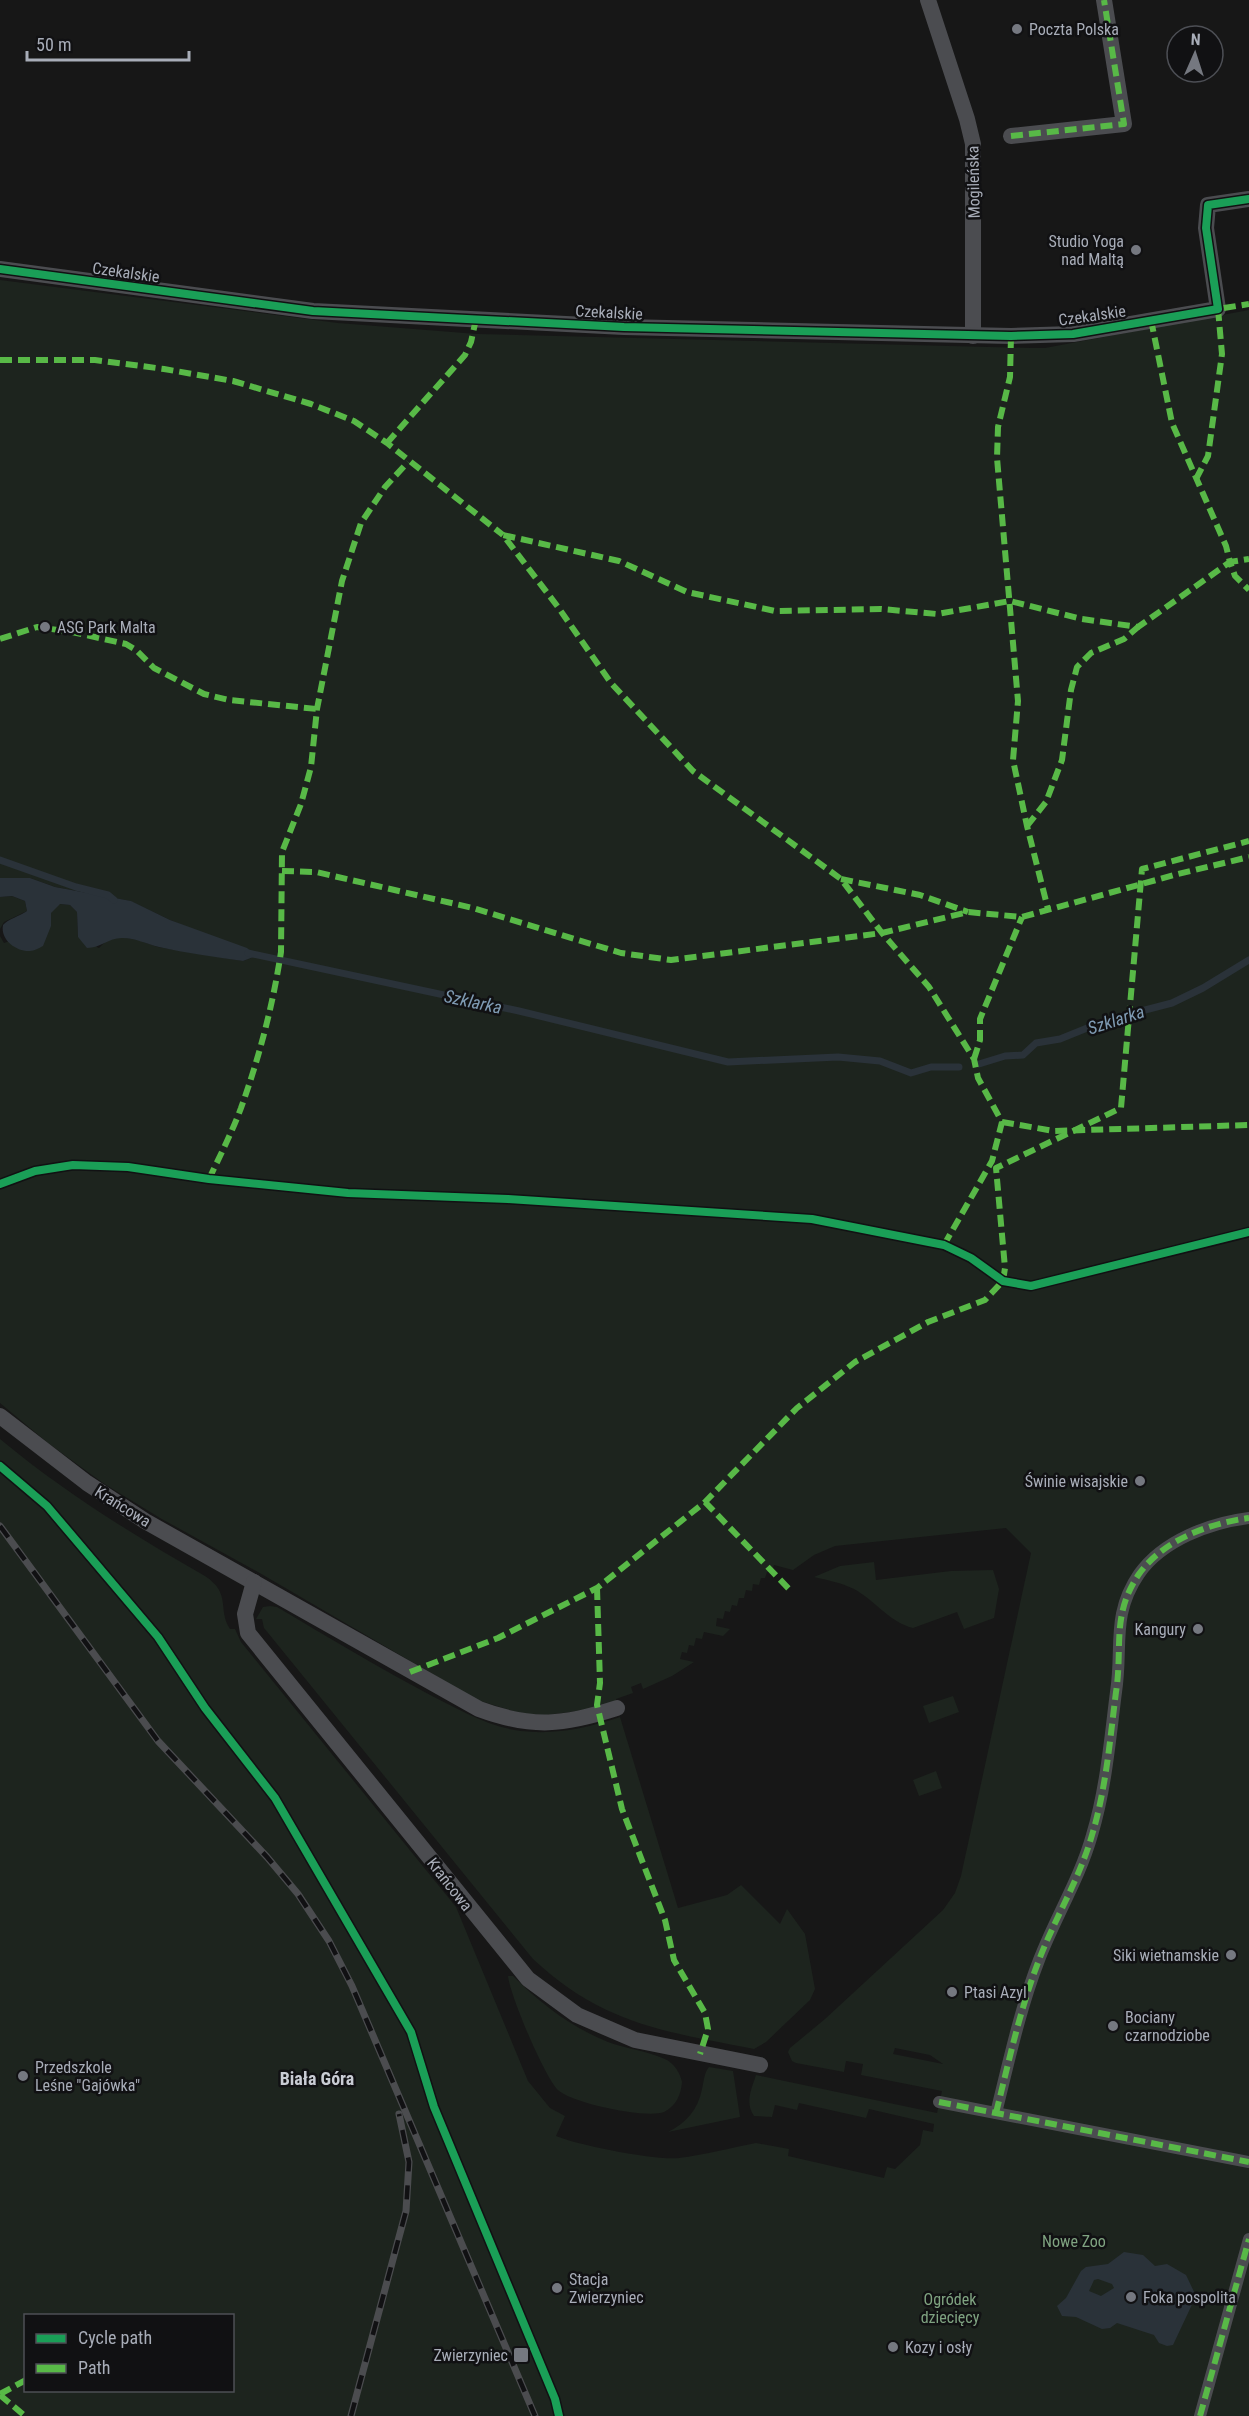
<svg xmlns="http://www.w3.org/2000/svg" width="1249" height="2416" font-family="'Roboto Condensed',sans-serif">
  <rect width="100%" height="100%" fill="#171717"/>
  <g fill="#1d241e" fill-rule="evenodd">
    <path d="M0,280L338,323L477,334L1031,348H1045L1249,310V2416H0V1439C64,1492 133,1535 205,1576C232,1594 217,1609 230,1629H235L241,1642L456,1907L528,2081L550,2108L565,2116L556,2136C577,2145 657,2161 679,2158C704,2155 730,2148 756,2143L789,2149L788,2156L884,2178L887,2167L895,2169L920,2145L923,2130L933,2132L934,2124L869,2109L866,2118L799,2103L797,2110L775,2105L772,2117L754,2116C745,2103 751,2090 756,2075L937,2113L942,2091L861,2075L863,2064L846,2061L844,2072L796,2063L792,2061L788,2052L790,2048L825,2019L943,1910L955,1893L961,1876L1031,1553L1006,1528L835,1546L814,1555L793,1570L774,1565L772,1572H767L765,1578H761L759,1585L753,1584L752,1591L746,1590L744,1598H739L737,1606L732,1605L730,1612L725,1611L723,1619L717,1618L716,1626L730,1629L723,1636L704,1632L702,1639L696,1638L694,1646L689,1645L687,1653L682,1652L680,1659L694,1662L672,1676L643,1689L641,1683L631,1687L633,1693L616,1699V1702L594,1709L546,1715L523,1714L477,1700L258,1572L160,1518L103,1483L48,1443L0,1403V936L4,943L51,926V912L59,904L70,905L77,912L78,937L99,948L107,940L121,937L138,940L158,947L243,961L256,956L170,920L130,901L55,887L30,878H0ZM895,2048L930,2055L943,2064L893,2054ZM26,2316H232V2390H26Z"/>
    <polygon points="12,896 25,901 27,911 4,922 0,929 0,897"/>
    <path d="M874,1562L876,1580L951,1571L993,1570L999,1589L994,1618L964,1629L957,1612L913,1628C889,1622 876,1601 854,1589C842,1583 827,1580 814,1577L840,1566Z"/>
    <path d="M270,1606L277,1607C328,1637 379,1668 432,1696C460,1710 489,1727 521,1731C556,1735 587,1728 620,1717L678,1908L727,1895L741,1885L780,1924L787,1909L805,1934L815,1989L810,2000L766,2042L754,2049C664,2031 604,2025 533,1959L264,1628L262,1619H256L263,1607Z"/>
    <polygon points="953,1696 959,1712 929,1723 923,1706"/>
    <polygon points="936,1771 942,1788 919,1796 913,1780"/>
    <path d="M508,1976H513C541,2004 571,2027 608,2042C627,2049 649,2051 667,2060C675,2065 680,2073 682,2082C681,2095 676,2106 664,2112C647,2119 571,2103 558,2090C544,2076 510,1995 508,1976Z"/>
    <path d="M709,2067L733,2071L740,2117L668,2132C686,2123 698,2110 702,2089C704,2081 704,2073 709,2067Z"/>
  </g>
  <g fill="#2a3239" fill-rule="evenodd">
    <path d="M0,878H30L55,887L131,901L170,920L247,948L256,956L243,961C215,957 186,953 159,947C146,944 136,938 122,938C108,938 101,948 87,948L78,937L77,912L70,905L60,904L51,913V926L43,946C39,948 34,951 30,951C18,952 0,941 3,925C8,919 20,916 27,911L25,901L12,896L0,897Z"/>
    <path d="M1124,2252L1143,2255L1155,2266L1167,2264L1186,2275L1196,2296L1173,2345L1167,2346L1159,2343L1154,2335L1117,2323L1110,2328L1102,2329L1076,2317L1062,2316L1057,2306L1066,2298L1081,2271L1086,2267L1108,2264ZM1098,2279L1112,2284L1114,2288L1101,2296L1089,2291L1094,2280Z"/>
  </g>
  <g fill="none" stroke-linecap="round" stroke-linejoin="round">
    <g stroke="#2a3239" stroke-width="7">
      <polyline points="0,860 76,887 108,895 114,900"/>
      <polyline points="248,953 519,1011 728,1062 838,1057 880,1061 911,1073 931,1067 959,1067"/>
      <polyline points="979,1064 1005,1056 1023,1055 1036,1043 1060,1039 1107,1020 1172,1003 1203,988 1249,960"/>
    </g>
    <g stroke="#4b4c50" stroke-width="12">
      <polyline points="939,2102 1249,2162"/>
      <path d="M996,2113C1009,2061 1020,2009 1039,1960C1055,1918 1080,1878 1092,1835C1106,1789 1110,1739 1116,1692C1123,1647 1111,1615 1139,1574C1163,1540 1210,1523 1249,1518"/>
      <polyline points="1200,2416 1249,2239"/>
    </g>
    <g stroke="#4b4c50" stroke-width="16">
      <polyline points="928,0 967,119 973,144 973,336"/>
      <polyline points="1011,136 1124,124 1104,0"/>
      <polyline points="0,269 313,311 624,327 1011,336 1073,334 1218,309 1206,228 1208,205 1249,199"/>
      <path d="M0,1416L87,1483L145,1521L479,1709C533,1729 564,1725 617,1708"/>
      <polyline points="254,1582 245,1614 248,1633 528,1979 577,2015 635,2040 760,2065"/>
    </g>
    <g stroke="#4b4c4f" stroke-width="7">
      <g id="rail">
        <polyline points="0,1526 158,1741 267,1857 298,1894 329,1941 352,1986 535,2416"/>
        <polyline points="351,2416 406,2211 409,2162 399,2114"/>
      </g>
    </g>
    <use href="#rail" stroke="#111113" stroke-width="4.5" stroke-dasharray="14" stroke-linecap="butt"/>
    <g stroke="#58b947" stroke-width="6" stroke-dasharray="12 6" stroke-linecap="butt">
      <polyline points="1011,136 1124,124 1104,0"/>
      <polyline points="1151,320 1172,423 1226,546 1230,562 1249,559"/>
      <polyline points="1011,336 1010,377 998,427 997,458 1018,701 1013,760 1027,826 1048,909"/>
      <polyline points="0,360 95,360 164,369 233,381 311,404 354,421 387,443 503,535"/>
      <polyline points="387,443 465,355 471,342 476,319"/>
      <polyline points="1196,479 1208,456 1222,354 1218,309 1249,304"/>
      <polyline points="0,639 37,627 72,632 126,644 136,650 154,668 204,694 229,700 317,709"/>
      <polyline points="1027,826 1046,802 1062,760 1071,690 1077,667 1091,653 1124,639 1138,627"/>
      <polyline points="282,871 316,872 473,908 621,953 671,960 882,933 968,912 1022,917 1178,874 1249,857"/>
      <polyline points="841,879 920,895 968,912"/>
      <polyline points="974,1059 980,1040 980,1019 1022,917"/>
      <polyline points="1002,1122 1054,1131 1249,1125"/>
      <path d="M209,1179C220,1156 232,1132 241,1108C259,1058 273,1005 281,952L282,852L301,804L311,767L317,709L342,581L361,523L385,487L408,462"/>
      <polyline points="944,1245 992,1161 1002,1122 978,1078 974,1059 929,987 882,933 841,879 693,771 611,683 558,607 503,535 619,561 687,592 775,611 881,609 937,614 1010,601 1082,619 1138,627 1230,562 1235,576 1249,590"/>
      <polyline points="705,1502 791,1591"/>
      <polyline points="597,1588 600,1683 597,1705 622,1809 665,1920 674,1960 705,2013 708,2029 700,2054"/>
      <polyline points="410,1672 498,1638 597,1588 705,1502 797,1408 855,1362 928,1322 985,1300 1003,1281 1005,1268 996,1168 1121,1108 1142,869 1249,841"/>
      <polyline points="939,2102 1249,2162"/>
      <path d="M996,2113C1009,2061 1020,2009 1039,1960C1055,1918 1080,1878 1092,1835C1106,1789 1110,1739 1116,1692C1123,1647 1111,1615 1139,1574C1163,1540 1210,1523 1249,1518"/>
      <polyline points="0,2394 26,2380"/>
      <polyline points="0,2395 25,2416"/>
      <polyline points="1200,2416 1249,2239"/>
    </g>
    <g stroke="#111113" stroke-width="11">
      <g id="cycleway">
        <polyline points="0,269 313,311 624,327 1011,336 1073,334 1218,309 1206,228 1208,205 1249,199"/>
        <polyline points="0,1184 35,1171 73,1165 128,1167 209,1179 348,1193 508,1199 812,1219 944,1245 971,1258 1003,1281 1031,1286 1249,1232"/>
        <polyline points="0,1466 47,1506 158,1637 205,1708 275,1798 411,2032 434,2107 555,2399 559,2416"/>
      </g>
    </g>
    <use href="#cycleway" stroke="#1a9f57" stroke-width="8"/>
  </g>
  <g fill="#757880" stroke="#111113" stroke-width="2">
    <circle cx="1017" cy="29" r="6"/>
    <circle cx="1136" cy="250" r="6"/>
    <circle cx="45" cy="627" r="6"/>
    <circle cx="1140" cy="1481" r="6"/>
    <circle cx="1198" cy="1629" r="6"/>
    <circle cx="1231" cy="1955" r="6"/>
    <circle cx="952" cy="1992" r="6"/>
    <circle cx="1113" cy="2026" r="6"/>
    <circle cx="23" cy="2076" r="6"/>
    <circle cx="557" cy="2288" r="6"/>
    <circle cx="1131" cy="2297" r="6"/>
    <circle cx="893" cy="2347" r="6"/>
    <rect x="513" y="2347" width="16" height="16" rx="3"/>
  </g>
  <g text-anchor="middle" stroke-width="5" stroke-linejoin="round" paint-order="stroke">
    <g font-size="16" fill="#a8adb8" stroke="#111113" text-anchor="start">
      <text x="1029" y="35">Poczta Polska</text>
      <text x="1124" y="247" text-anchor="end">Studio Yoga<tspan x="1124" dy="18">nad Maltą</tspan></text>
      <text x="57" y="633">ASG Park Malta</text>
      <text x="1128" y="1487" text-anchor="end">Świnie wisajskie</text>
      <text x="1186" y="1635" text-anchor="end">Kangury</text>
      <text x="1219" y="1961" text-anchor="end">Siki wietnamskie</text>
      <text x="964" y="1998">Ptasi Azyl</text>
      <text x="1125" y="2023">Bociany<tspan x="1125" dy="18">czarnodziobe</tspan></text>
      <text x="35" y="2073">Przedszkole<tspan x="35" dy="18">Leśne "Gajówka"</tspan></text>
      <text x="569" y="2285">Stacja<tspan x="569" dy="18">Zwierzyniec</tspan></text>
      <text x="1143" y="2303">Foka pospolita</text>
      <text x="905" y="2353">Kozy i osły</text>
      <text x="508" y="2361" text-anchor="end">Zwierzyniec</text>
    </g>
    <g font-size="16" fill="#a8adb8" stroke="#111113">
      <text transform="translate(973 182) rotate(-91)" y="6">Mogileńska</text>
      <text transform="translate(126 272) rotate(8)" y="6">Czekalskie</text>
      <text transform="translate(609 312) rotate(3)" y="6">Czekalskie</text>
      <text transform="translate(1092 315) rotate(-8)" y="6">Czekalskie</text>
      <text transform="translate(123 1506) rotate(32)" y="6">Krańcowa</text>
      <text transform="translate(450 1884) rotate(52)" y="6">Krańcowa</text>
    </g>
    <g font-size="16" fill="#7fa381" stroke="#111113">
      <text x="1074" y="2247">Nowe Zoo</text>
      <text x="950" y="2305">Ogródek<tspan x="950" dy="18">dziecięcy</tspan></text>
    </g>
    <g font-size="18" font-style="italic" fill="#7f9bb3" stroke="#111113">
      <text transform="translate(473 1002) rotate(12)" y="6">Szklarka</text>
      <text transform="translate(1116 1020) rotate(-18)" y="6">Szklarka</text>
    </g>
    <g font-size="18" font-weight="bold" fill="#c9ccd4" stroke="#111113">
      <text x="317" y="2085">Biała Góra</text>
    </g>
  </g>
  <rect x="24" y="2314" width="210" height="78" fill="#111113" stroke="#4d4f55" stroke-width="1.5"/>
  <rect x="36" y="2334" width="30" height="9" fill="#1a9f57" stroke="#4d4f55" stroke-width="1.5"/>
  <text x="78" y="2344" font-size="18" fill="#a8adb8">Cycle path</text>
  <rect x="36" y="2364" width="30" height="9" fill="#58b947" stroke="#4d4f55" stroke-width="1.5"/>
  <text x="78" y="2374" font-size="18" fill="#a8adb8">Path</text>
  <g transform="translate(1195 54) rotate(3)"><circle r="28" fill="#111113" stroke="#4d4f55" stroke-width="1.5"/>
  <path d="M0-4.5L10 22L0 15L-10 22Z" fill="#757880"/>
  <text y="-9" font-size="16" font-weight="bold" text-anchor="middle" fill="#a8adb8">N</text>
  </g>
  <path d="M27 51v9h162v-9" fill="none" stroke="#a8adb8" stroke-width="3"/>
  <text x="36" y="51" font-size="18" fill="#a8adb8" stroke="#111113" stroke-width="4.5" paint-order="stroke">50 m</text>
</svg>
